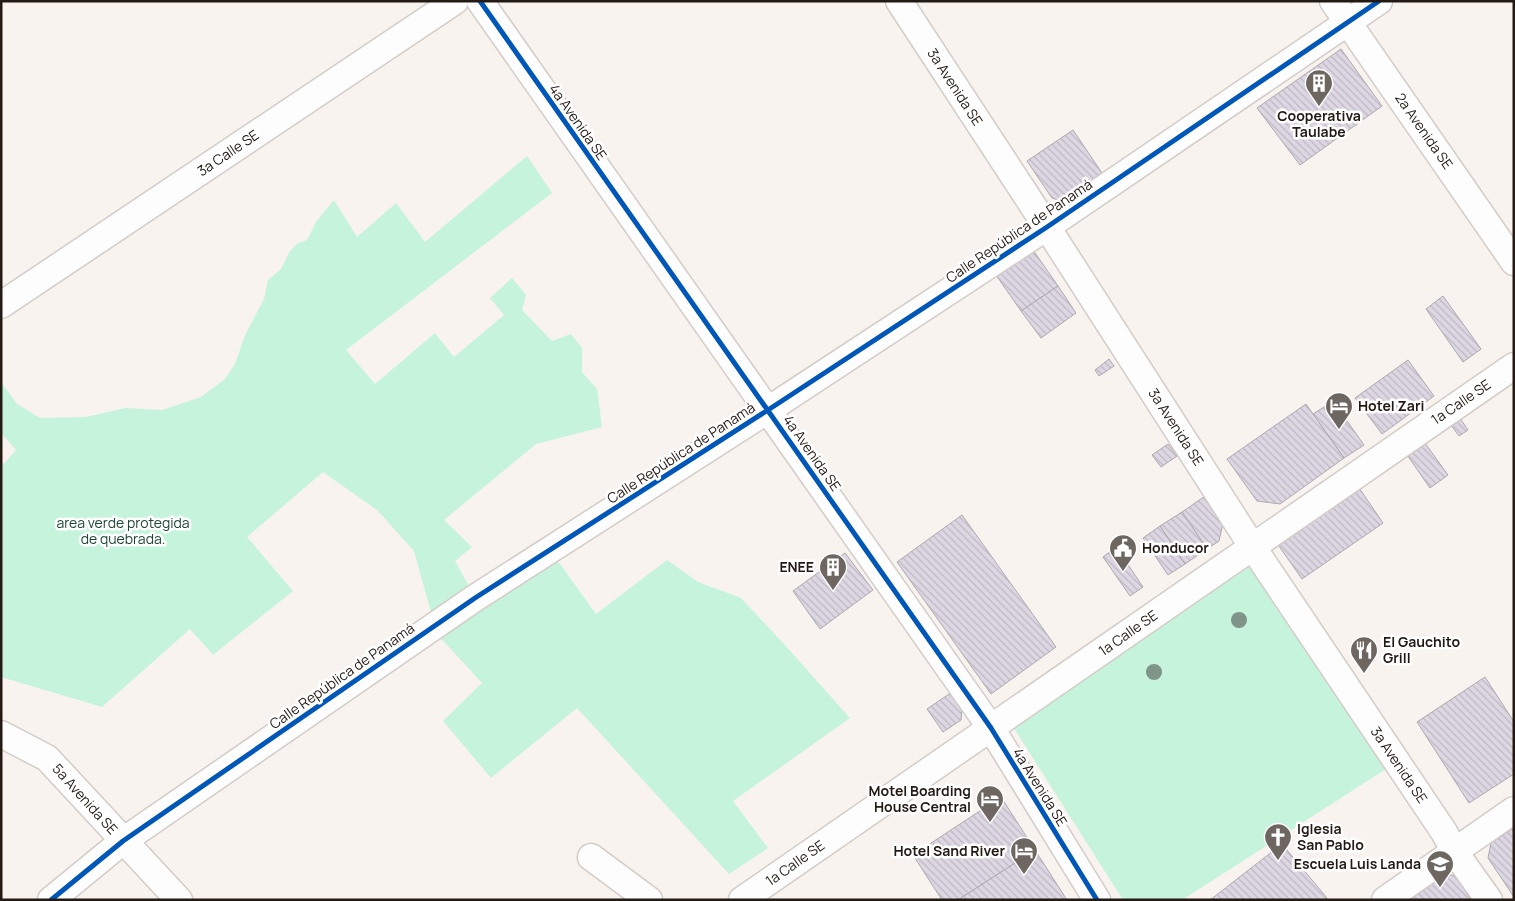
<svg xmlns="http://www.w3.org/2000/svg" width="1515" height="901" font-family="Manrope,sans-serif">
  <defs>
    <pattern id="building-back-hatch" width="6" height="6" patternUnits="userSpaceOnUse" patternTransform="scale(1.25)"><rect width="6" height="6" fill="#ddd7e3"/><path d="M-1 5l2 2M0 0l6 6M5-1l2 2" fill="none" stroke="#bdb8c2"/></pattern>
  </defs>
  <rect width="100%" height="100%" fill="#f8f3ef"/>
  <g fill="#c5f3dc">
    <polygon points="527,156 552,193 346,350 375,384 435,333 454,357 504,315 490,298 512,278 526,295 522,310 552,341 571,334 582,348 582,372 597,389 602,427 536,444 444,520 472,547 455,561 474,595 548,554 560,564 596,614 667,560 698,582 741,598 783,643 850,718 733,801 768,848 729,874 577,708 491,778 443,721 482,683 437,634 414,551 377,510 323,472 247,537 293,591 213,655 190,629 102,707 1,677 1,467 16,450 1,433 1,382 17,404 40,418 86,417 125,408 162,410 201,397 225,379 235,364 245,335 264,299 268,280 281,269 290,251 297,244 307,240 316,222 334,200 357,237 396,203 425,242"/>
    <polygon points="1249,562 1386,769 1182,900 1123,900 1010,722"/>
  </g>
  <g fill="url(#building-back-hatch)" stroke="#adaaad">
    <polygon points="1341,49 1382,106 1300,165 1257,108"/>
    <polygon points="1073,130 1102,173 1061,201 1052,198 1027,161"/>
    <polygon points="1033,250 1058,286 1021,311 996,275"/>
    <polygon points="1058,286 1076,313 1041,338 1021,311"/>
    <polygon points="1443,296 1481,349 1463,362 1426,309"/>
    <polygon points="1109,359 1114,366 1099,376 1095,370"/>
    <polygon points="1408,360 1434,396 1382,434 1355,398"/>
    <polygon points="1333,401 1364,445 1344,458 1313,414"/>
    <polygon points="1306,404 1344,458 1280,504 1257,501 1227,459"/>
    <polygon points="1457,414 1468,430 1459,436 1447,420"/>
    <polygon points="1422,439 1448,475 1430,488 1405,452"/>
    <polygon points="1168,444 1177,456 1161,467 1152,455"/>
    <polygon points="1355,482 1383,523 1302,579 1274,539"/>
    <polygon points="1205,496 1223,523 1219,541 1207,549 1182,512"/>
    <polygon points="1182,512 1207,549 1185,564 1160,526"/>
    <polygon points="962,515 1056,647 991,694 897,562"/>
    <polygon points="1160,526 1185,564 1168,575 1143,538"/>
    <polygon points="1116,547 1143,587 1130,596 1103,557"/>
    <polygon points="845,553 873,590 820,629 793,591"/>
    <polygon points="1485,677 1514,722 1514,774 1469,803 1417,722"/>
    <polygon points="952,692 962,707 961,720 943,732 927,709"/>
    <polygon points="1001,797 1035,850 958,900 942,900 913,855"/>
    <polygon points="1512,829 1514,832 1514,897 1488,858 1491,843"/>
    <polygon points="1282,844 1327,898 1325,900 1210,900"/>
    <polygon points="1035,850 1067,900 958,900"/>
    <polygon points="1438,873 1456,876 1471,900 1399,900"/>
  </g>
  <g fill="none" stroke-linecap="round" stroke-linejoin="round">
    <g stroke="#d3ccc7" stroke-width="29">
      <g id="minor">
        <polyline points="480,1 991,728 1097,900"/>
        <polyline points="899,1 1047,227 1252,546 1444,832 1454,851 1489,900"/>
        <polyline points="1333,1 1514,262"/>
        <polyline points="1,305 455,1"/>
        <polyline points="1,734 47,758 179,900"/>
        <polyline points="591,857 649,900"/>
        <polyline points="51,900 123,841 475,598 768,410 1047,227 1379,1"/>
        <polyline points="742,900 1514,366"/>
        <polyline points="1385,900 1514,810"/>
      </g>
    </g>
    <use href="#minor" stroke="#fefdfd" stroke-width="26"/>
    <g stroke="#fff" stroke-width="8">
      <g id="cycleway">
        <polyline points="480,1 991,728 1097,900"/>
        <polyline points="51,900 123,841 475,598 768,410 1047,227 1379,1"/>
      </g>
    </g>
    <use href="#cycleway" stroke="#0057b8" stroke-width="5"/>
  </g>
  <g fill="#809489">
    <circle cx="1239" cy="620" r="8"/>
    <circle cx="1154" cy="672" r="8"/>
  </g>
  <defs>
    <g id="building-pin" transform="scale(1.4375)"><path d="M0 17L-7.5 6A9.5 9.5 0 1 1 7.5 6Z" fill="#6e6661" stroke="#fff"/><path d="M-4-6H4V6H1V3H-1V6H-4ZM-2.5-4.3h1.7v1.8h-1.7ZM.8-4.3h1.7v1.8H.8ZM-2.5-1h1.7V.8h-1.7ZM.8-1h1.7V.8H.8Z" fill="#fff"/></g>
    <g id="hotel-pin" transform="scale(1.4375)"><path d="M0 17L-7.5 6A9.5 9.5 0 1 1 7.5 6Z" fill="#6e6661" stroke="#fff"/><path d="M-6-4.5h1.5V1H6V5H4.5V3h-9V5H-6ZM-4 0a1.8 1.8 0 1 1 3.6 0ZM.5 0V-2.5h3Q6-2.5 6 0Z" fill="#fff"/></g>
    <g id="civic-pin" transform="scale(1.4375)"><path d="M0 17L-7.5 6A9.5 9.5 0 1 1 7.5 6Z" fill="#6e6661" stroke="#fff"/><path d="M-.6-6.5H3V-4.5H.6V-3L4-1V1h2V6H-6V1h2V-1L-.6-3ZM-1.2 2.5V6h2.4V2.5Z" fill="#fff"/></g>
    <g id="restaurant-pin" transform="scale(1.4375)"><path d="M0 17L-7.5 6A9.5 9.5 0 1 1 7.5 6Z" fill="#6e6661" stroke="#fff"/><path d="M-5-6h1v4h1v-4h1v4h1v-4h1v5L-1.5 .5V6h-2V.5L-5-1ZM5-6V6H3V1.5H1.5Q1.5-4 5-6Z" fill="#fff"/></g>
    <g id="church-pin" transform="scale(1.4375)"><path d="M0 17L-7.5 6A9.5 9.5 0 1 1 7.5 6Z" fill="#6e6661" stroke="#fff"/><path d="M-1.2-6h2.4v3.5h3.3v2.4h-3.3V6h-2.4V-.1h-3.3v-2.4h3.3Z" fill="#fff"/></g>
    <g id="school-pin" transform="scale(1.4375)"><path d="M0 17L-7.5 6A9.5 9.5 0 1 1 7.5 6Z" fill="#6e6661" stroke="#fff"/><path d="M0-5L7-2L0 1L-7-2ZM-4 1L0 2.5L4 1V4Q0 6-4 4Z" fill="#fff"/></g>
  </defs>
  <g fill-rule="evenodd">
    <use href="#building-pin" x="1319" y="83"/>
    <use href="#hotel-pin" x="1339" y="406"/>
    <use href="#civic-pin" x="1123" y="548"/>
    <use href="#building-pin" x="833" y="567"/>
    <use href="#restaurant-pin" x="1364" y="650"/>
    <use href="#hotel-pin" x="990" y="799"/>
    <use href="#church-pin" x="1278" y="837"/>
    <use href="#hotel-pin" x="1024" y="851"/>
    <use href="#school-pin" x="1440" y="864"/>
  </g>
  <g text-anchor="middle" stroke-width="5" stroke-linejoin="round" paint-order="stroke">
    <g font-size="14" fill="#231a14" stroke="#fff">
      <text transform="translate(955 87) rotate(57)" y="5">3a Avenida SE</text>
      <text transform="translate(578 122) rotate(55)" y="5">4a Avenida SE</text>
      <text transform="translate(1424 131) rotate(55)" y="5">2a Avenida SE</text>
      <text transform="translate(228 153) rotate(-34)" y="5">3a Calle SE</text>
      <text transform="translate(1019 231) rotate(-34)" y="5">Calle República de Panamá</text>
      <text transform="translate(1461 402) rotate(-34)" y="5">1a Calle SE</text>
      <text transform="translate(1176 427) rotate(57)" y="5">3a Avenida SE</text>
      <text transform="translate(681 453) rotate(-33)" y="5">Calle República de Panamá</text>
      <text transform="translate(812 453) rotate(55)" y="5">4a Avenida SE</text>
      <text transform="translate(1128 633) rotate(-35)" y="5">1a Calle SE</text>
      <text transform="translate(342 676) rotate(-35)" y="5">Calle República de Panamá</text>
      <text transform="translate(1399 765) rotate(56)" y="5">3a Avenida SE</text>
      <text transform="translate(1040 787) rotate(58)" y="5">4a Avenida SE</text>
      <text transform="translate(85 799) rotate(48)" y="5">5a Avenida SE</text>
      <text transform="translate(795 863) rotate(-35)" y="5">1a Calle SE</text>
    </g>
    <g font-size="14" font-weight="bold" fill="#231a14" stroke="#fff" text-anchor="start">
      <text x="1319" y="121" text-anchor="middle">Cooperativa<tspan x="1319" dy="16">Taulabe</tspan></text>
      <text x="1358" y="411">Hotel Zari</text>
      <text x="1142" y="553">Honducor</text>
      <text x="814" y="572" text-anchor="end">ENEE</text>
      <text x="1383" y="647">El Gauchito<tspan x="1383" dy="16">Grill</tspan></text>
      <text x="971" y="796" text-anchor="end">Motel Boarding<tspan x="971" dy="16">House Central</tspan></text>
      <text x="1297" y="834">Iglesia<tspan x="1297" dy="16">San Pablo</tspan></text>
      <text x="1005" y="856" text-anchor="end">Hotel Sand River</text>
      <text x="1421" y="869" text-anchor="end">Escuela Luis Landa</text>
    </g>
    <g font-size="14" fill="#1e4636" stroke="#fff">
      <text x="123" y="528">area verde protegida<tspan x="123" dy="16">de quebrada.</tspan></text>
    </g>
  </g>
  <rect width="1515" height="901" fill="none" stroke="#231a14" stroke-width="5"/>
</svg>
